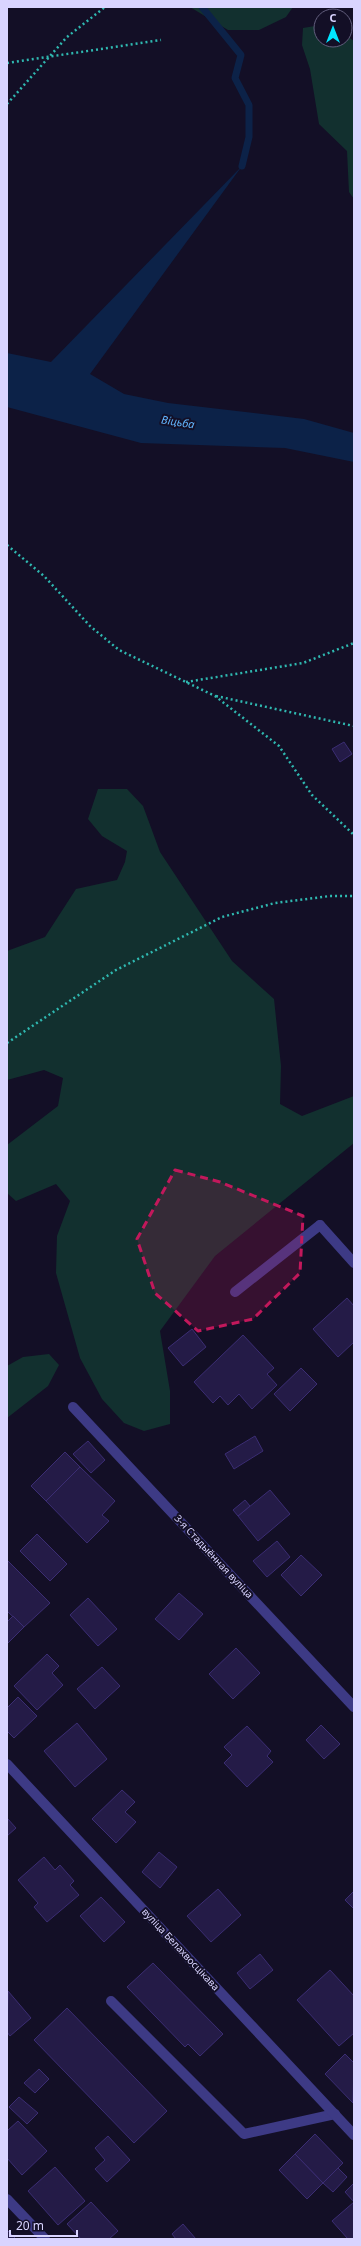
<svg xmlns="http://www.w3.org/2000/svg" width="361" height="2246" font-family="'Noto Sans',sans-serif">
  <rect width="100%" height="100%" fill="#130f26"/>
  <g fill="#12302f">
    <polygon points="190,7 293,7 286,17 259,30 228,30"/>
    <polygon points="321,25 321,40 345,40 345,35 354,41 354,199 349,192 347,151 319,124 310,69 302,45 303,28"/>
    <polygon points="98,789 127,789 143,806 160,852 232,961 274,999 281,1066 280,1104 302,1116 354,1096 354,1143 215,1256 160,1331 170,1391 170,1424 144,1431 124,1423 102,1399 80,1358 56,1273 57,1236 70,1201 56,1184 16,1201 7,1193 7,1145 58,1106 63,1078 44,1070 7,1080 7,951 45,937 76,889 117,880 125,862 127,851 102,836 88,819"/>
    <polygon points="49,1354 59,1365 48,1386 7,1418 7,1366 23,1357"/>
  </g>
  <polygon fill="#0c2248" points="242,166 90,374 124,394 168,403 304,419 354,433 354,462 285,448 141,443 7,407 7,353 51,362"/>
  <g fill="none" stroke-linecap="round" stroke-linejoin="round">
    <polyline stroke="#0c2248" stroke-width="7" points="202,7 241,55 235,78 249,105 249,137 242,166"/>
  </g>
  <g fill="#241b47" stroke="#3b2d73">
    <polygon points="344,742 352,754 340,762 332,749"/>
    <polygon points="347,1298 354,1306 354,1342 338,1357 313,1329"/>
    <polygon points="192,1329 206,1347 183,1366 168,1348"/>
    <polygon points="243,1335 274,1368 267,1374 277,1385 252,1409 239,1394 228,1405 220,1396 213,1403 194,1382"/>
    <polygon points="301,1368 317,1384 290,1411 274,1394"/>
    <polygon points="255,1436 263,1451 234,1469 225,1454"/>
    <polygon points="88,1441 105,1460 91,1473 73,1454"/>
    <polygon points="65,1452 80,1467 46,1501 31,1486"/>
    <polygon points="80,1467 115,1501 102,1515 109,1521 87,1543 46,1501"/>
    <polygon points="270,1490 290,1514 258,1541 238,1516"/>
    <polygon points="245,1500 250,1506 238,1516 233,1510"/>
    <polygon points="37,1534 67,1564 50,1581 20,1551"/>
    <polygon points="277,1541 290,1557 267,1577 253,1561"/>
    <polygon points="301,1555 322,1575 301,1596 281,1575"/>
    <polygon points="7,1560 50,1603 24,1627 7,1611"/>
    <polygon points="179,1593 203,1614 179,1640 155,1619"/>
    <polygon points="88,1598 117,1629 98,1646 70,1615"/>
    <polygon points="13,1616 24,1627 7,1644 7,1622"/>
    <polygon points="236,1648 260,1673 233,1699 209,1674"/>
    <polygon points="47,1654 59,1666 52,1673 63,1685 37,1710 14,1686"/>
    <polygon points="102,1667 120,1686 95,1709 77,1689"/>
    <polygon points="18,1697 37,1716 14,1738 7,1731 7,1708"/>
    <polygon points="77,1723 107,1759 75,1787 44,1751"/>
    <polygon points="321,1725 340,1744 324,1759 306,1740"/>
    <polygon points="247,1726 271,1751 267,1756 273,1762 247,1787 224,1763 232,1755 224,1747"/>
    <polygon points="122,1790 135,1802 125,1812 136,1822 116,1843 92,1819"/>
    <polygon points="7,1818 16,1828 7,1836"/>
    <polygon points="159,1852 177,1867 160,1888 142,1872"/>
    <polygon points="44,1857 55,1870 60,1865 74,1881 70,1885 79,1895 47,1922 34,1907 38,1903 18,1880"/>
    <polygon points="218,1889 241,1915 211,1942 187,1916"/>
    <polygon points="354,1891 354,1909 345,1900"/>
    <polygon points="101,1897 125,1922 104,1942 80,1916"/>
    <polygon points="260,1954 273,1970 250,1989 237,1973"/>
    <polygon points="153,1963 223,2034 200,2056 188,2044 185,2047 127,1987"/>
    <polygon points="330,1970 354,1996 354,2033 339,2046 297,2000"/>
    <polygon points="8,1991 31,2018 10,2036 7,2032"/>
    <polygon points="67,2008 167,2111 134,2143 34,2040"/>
    <polygon points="345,2054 354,2063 353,2103 325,2074"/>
    <polygon points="39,2069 49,2079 35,2093 24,2083"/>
    <polygon points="19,2097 38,2113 27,2124 9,2107"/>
    <polygon points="18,2121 47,2151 22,2175 7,2158 7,2131"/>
    <polygon points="315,2134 343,2163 323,2183 295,2154"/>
    <polygon points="108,2136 130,2160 107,2182 95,2169 105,2160 95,2148"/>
    <polygon points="295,2154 323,2183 307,2199 279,2170"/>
    <polygon points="55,2167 85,2201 58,2225 28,2191"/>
    <polygon points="338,2168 347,2177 333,2192 323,2183"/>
    <polygon points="354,2183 354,2239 348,2239 332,2221 354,2202 345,2192"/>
    <polygon points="91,2202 118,2231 109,2239 81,2239 67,2224"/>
    <polygon points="183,2224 196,2239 176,2239 172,2234"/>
    <polygon points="7,2230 16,2239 7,2239"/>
  </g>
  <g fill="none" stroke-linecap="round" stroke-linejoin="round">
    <g stroke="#2fb8b0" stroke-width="2.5" stroke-dasharray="2 3" stroke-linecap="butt">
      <polyline points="7,63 161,40"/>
      <polyline points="7,104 67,37 105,7"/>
      <polyline points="7,545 44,576 90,626 119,650 215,696 279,746 312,795 354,835"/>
      <polyline points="186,682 303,663 354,643"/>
      <polyline points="216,696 354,726"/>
      <polyline points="7,1043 116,970 222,917 275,903 330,896 354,896"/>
    </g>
    <g stroke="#3d3a85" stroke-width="10">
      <polyline points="235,1292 320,1225"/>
      <polyline points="111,2001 244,2134 335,2114"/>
    </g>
    <g stroke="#3d3a85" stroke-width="10">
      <polyline points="320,1225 354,1263"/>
      <polyline points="73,1407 354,1707"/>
      <polyline points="7,1764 354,2135"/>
      <polyline points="7,2199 45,2239"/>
    </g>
  </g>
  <path fill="#c2185b" fill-opacity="0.2" stroke="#c2185b" stroke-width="3" stroke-dasharray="8 5" stroke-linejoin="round" d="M175,1170L220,1182L303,1216L300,1273L253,1319L198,1331L155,1293L137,1239Z"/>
  <g text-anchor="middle" stroke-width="4" stroke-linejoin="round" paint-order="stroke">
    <g font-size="10" fill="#d9d4ff" stroke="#130f26">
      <text transform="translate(214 1556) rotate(47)" y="4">3-я Стадыённая вуліца</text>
      <text transform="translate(181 1949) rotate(47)" y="4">вуліца Белахвосцікава</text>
    </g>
    <g font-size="11" font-style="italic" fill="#62b6ff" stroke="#130f26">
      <text transform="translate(178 422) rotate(9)" y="4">Віцьба</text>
    </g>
  </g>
  <rect width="361" height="2246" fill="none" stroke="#d9d4ff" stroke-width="16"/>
  <g transform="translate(333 28)"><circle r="19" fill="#130f26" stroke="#625e7d"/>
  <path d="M0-3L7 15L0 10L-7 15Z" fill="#00e5ff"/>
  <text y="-6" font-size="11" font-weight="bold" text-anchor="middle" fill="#d9d4ff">С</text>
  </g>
  <path d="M10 2230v6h67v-6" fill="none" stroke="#d9d4ff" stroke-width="2"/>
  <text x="16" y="2230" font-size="12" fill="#d9d4ff" stroke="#130f26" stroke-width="3" paint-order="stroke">20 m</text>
</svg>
